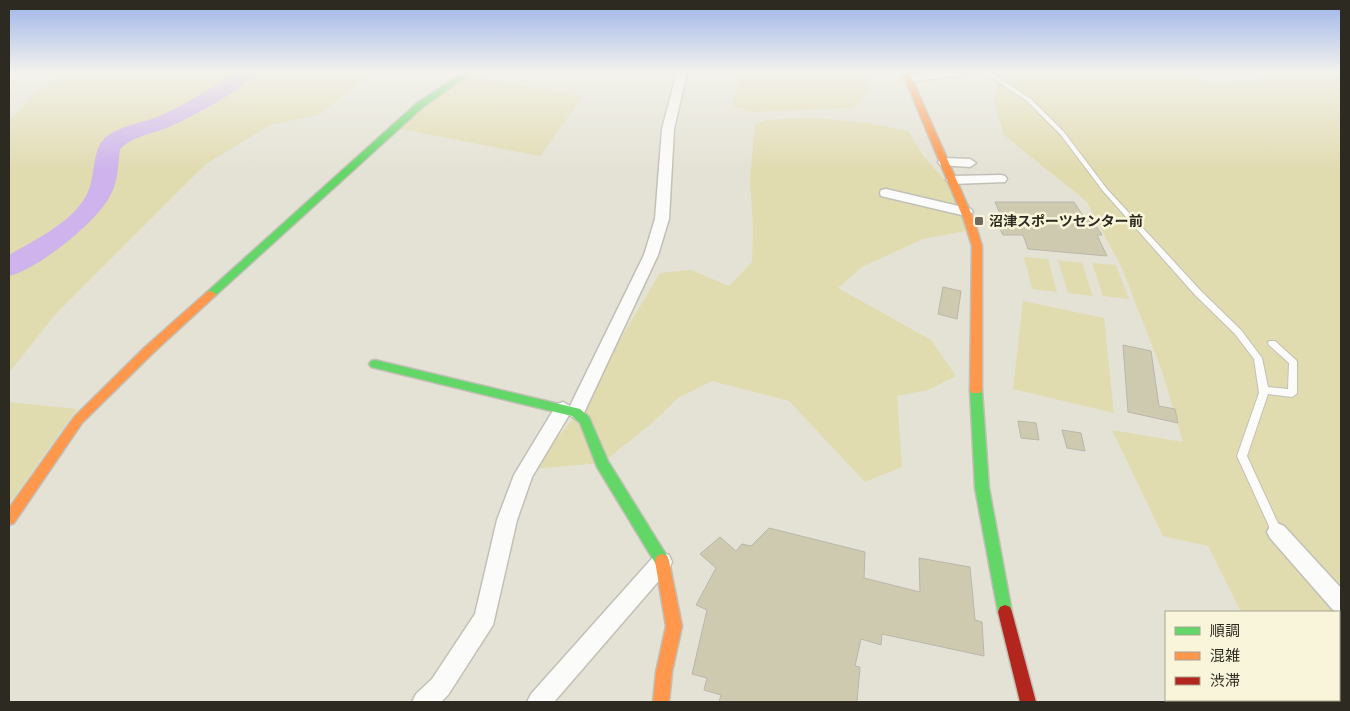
<svg xmlns="http://www.w3.org/2000/svg" width="1350" height="711" font-family="Barlow,'Noto Sans JP',sans-serif">
  <rect width="100%" height="100%" fill="#e4e2d4"/>
  <g fill="#e1dbb0">
    <polygon points="68,72 374,72 318,115 270,125 206,164 54,316 9,373 9,121 34,94"/>
    <polygon points="741,72 867,72 868,90 853,108 752,112 732,106"/>
    <polygon points="1001,72 1179,72 1211,85 1277,78 1271,72 1341,72 1341,155 1339,156 1341,159 1341,702 1297,702 1296,700 1339,700 1339,612 1241,612 1208,546 1163,536 1112,430 1183,442 1162,371 1121,266 1086,201 1004,135 994,101"/>
    <polygon points="467,76 583,96 540,156 396,128"/>
    <polygon points="816,118 874,124 908,131 924,157 958,194 966,231 923,239 862,267 838,288 931,340 956,376 928,390 897,396 902,467 865,482 789,401 712,381 678,398 652,423 602,463 532,469 572,420 660,273 691,270 729,286 752,262 753,228 750,180 755,124 766,120"/>
    <polygon points="1024,257 1048,259 1057,292 1032,289"/>
    <polygon points="1058,260 1082,263 1093,296 1068,293"/>
    <polygon points="1092,263 1116,265 1129,299 1103,296"/>
    <polygon points="1023,301 1104,318 1114,413 1013,389"/>
    <polygon points="9,402 77,409 9,504"/>
  </g>
  <g fill="none" stroke-linecap="round" stroke-linejoin="round">
    <path fill="#ceb3ec" fill-rule="evenodd" d="M236,72H258C246,88 189,119 169,127C152,134 133,136 120,149C118,166 118,183 109,198C94,224 38,269 9,276V255C35,240 71,223 86,196C97,177 90,150 107,136C122,125 143,123 160,116C186,104 212,88 236,72Z"/>
  </g>
  <g fill="#cecab0" stroke="#b9b7ac">
    <polygon points="995,202 1074,202 1085,219 1092,219 1102,235 1097,235 1107,256 1028,249 1023,235 1003,235 993,216 1001,216"/>
    <polygon points="943,287 961,291 957,319 938,314"/>
    <polygon points="1123,345 1151,351 1159,406 1175,409 1178,423 1128,412"/>
    <polygon points="1018,421 1036,423 1039,440 1021,438"/>
    <polygon points="1062,430 1081,433 1085,451 1067,448"/>
    <polygon points="769,528 865,552 864,578 920,592 919,558 970,567 975,620 982,622 984,656 882,634 881,645 861,639 855,666 860,667 857,702 719,702 721,695 704,690 707,678 692,674 707,610 696,605 716,568 700,554 720,537 736,551 742,544 751,546"/>
  </g>
  <g fill="none" stroke-linecap="round" stroke-linejoin="round">
    <g stroke="#c2c0b6" stroke-width="2">
      <polygon id="lane" points="984,72 990,72 1031,99 1064,132 1107,189 1201,291 1241,330 1262,358 1268,387 1288,389 1289,363 1269,345 1268,343 1269,341 1275,341 1296,360 1297,362 1297,393 1295,395 1292,397 1268,394 1247,456 1282,532 1281,535 1277,537 1273,535 1237,456 1259,393 1254,359 1235,334 1195,295 1103,191 1060,134 1027,101"/>
    </g>
    <g stroke="#c2c0b6" stroke-width="3">
      <g id="street">
        <polygon points="677,72 687,72 674,129 669,219 658,255 582,417 576,419 569,415 532,477 517,520 493,625 448,695 441,702 412,702 416,694 432,679 475,614 497,520 514,475 557,404 563,402 570,406 644,255 655,219 662,129"/>
        <polygon points="939,72 967,72 962,75 908,82 903,79 908,76"/>
        <polygon points="944,158 970,159 976,163 970,167 940,165 938,162 940,159"/>
        <polygon points="1001,175 1005,176 1007,179 1005,182 952,184 946,180 952,176"/>
        <polygon points="886,189 971,209 973,212 966,216 881,196 880,193 881,190"/>
        <polygon points="1277,523 1284,526 1341,588 1341,613 1333,610 1270,538 1267,532 1270,526"/>
        <polygon points="662,553 669,555 672,562 669,569 554,702 527,702 531,694 655,555"/>
      </g>
    </g>
    <g stroke="#c2c0b6" stroke-width="3">
      <g id="fast">
        <polygon points="464,72 473,72 423,107 215,296 207,296 206,294 207,292 417,103"/>
        <polygon points="375,360 580,409 589,417 608,461 667,556 669,561 667,566 662,568 657,566 597,467 580,423 572,416 371,367 369,364 371,361"/>
        <polygon points="976,386 980,387 982,390 989,488 1012,612 1010,617 1005,619 1000,617 998,612 975,488 970,390 972,387"/>
      </g>
    </g>
    <g stroke="#c2c0b6" stroke-width="3">
      <g id="slow">
        <polygon points="902,72 909,72 974,220 982,246 982,390 980,393 972,393 970,390 972,246 964,220"/>
        <polygon points="211,291 216,294 215,296 153,353 82,423 14,523 9,525 9,508 74,417 145,347 207,292"/>
        <polygon points="662,554 667,556 669,561 682,626 672,672 669,702 653,702 656,672 666,626 655,561 657,556"/>
      </g>
    </g>
    <g stroke="#c2c0b6" stroke-width="3">
      <polygon id="jam" points="1005,605 1010,607 1012,612 1036,702 1020,702 998,612 1000,607"/>
    </g>
    <use href="#lane" fill="#fbfbf9" fill-rule="evenodd"/>
    <use href="#street" fill="#fbfbf9" fill-rule="evenodd"/>
    <use href="#fast" fill="#63d668" fill-rule="evenodd"/>
    <use href="#slow" fill="#ff974d" fill-rule="evenodd"/>
    <use href="#jam" fill="#b3261e" fill-rule="evenodd"/>
  </g>
  <linearGradient id="sky" x2="0" y2="1"><stop stop-color="#9db4ea"/><stop offset="0.42" stop-color="#f3f2ec"/><stop offset="1" stop-color="#f3f2ec" stop-opacity="0"/></linearGradient>
  <rect width="1350" height="171" fill="url(#sky)"/>
  <rect fill="#6d6b60" stroke="#f9f5da" stroke-width="2" x="974" y="216" width="10" height="10" rx="2.5"/>
  <g text-anchor="middle" stroke-width="5" stroke-linejoin="round" paint-order="stroke">
    <g font-size="14" font-weight="bold" fill="#2d2b21" stroke="#f9f5da" text-anchor="start">
      <text x="989" y="226">沼津スポーツセンター前</text>
    </g>
  </g>
  <rect width="1350" height="711" fill="none" stroke="#2d2b21" stroke-width="20"/>
  <rect x="1165" y="611" width="175" height="90" fill="#f9f5da" stroke="#a7a490"/>
  <rect x="1175" y="627" width="25" height="8" fill="#63d668" stroke="#a7a490"/>
  <text x="1210" y="636" font-size="15" fill="#2d2b21">順調</text>
  <rect x="1175" y="652" width="25" height="8" fill="#ff974d" stroke="#a7a490"/>
  <text x="1210" y="661" font-size="15" fill="#2d2b21">混雑</text>
  <rect x="1175" y="677" width="25" height="8" fill="#b3261e" stroke="#a7a490"/>
  <text x="1210" y="686" font-size="15" fill="#2d2b21">渋滞</text>
</svg>
